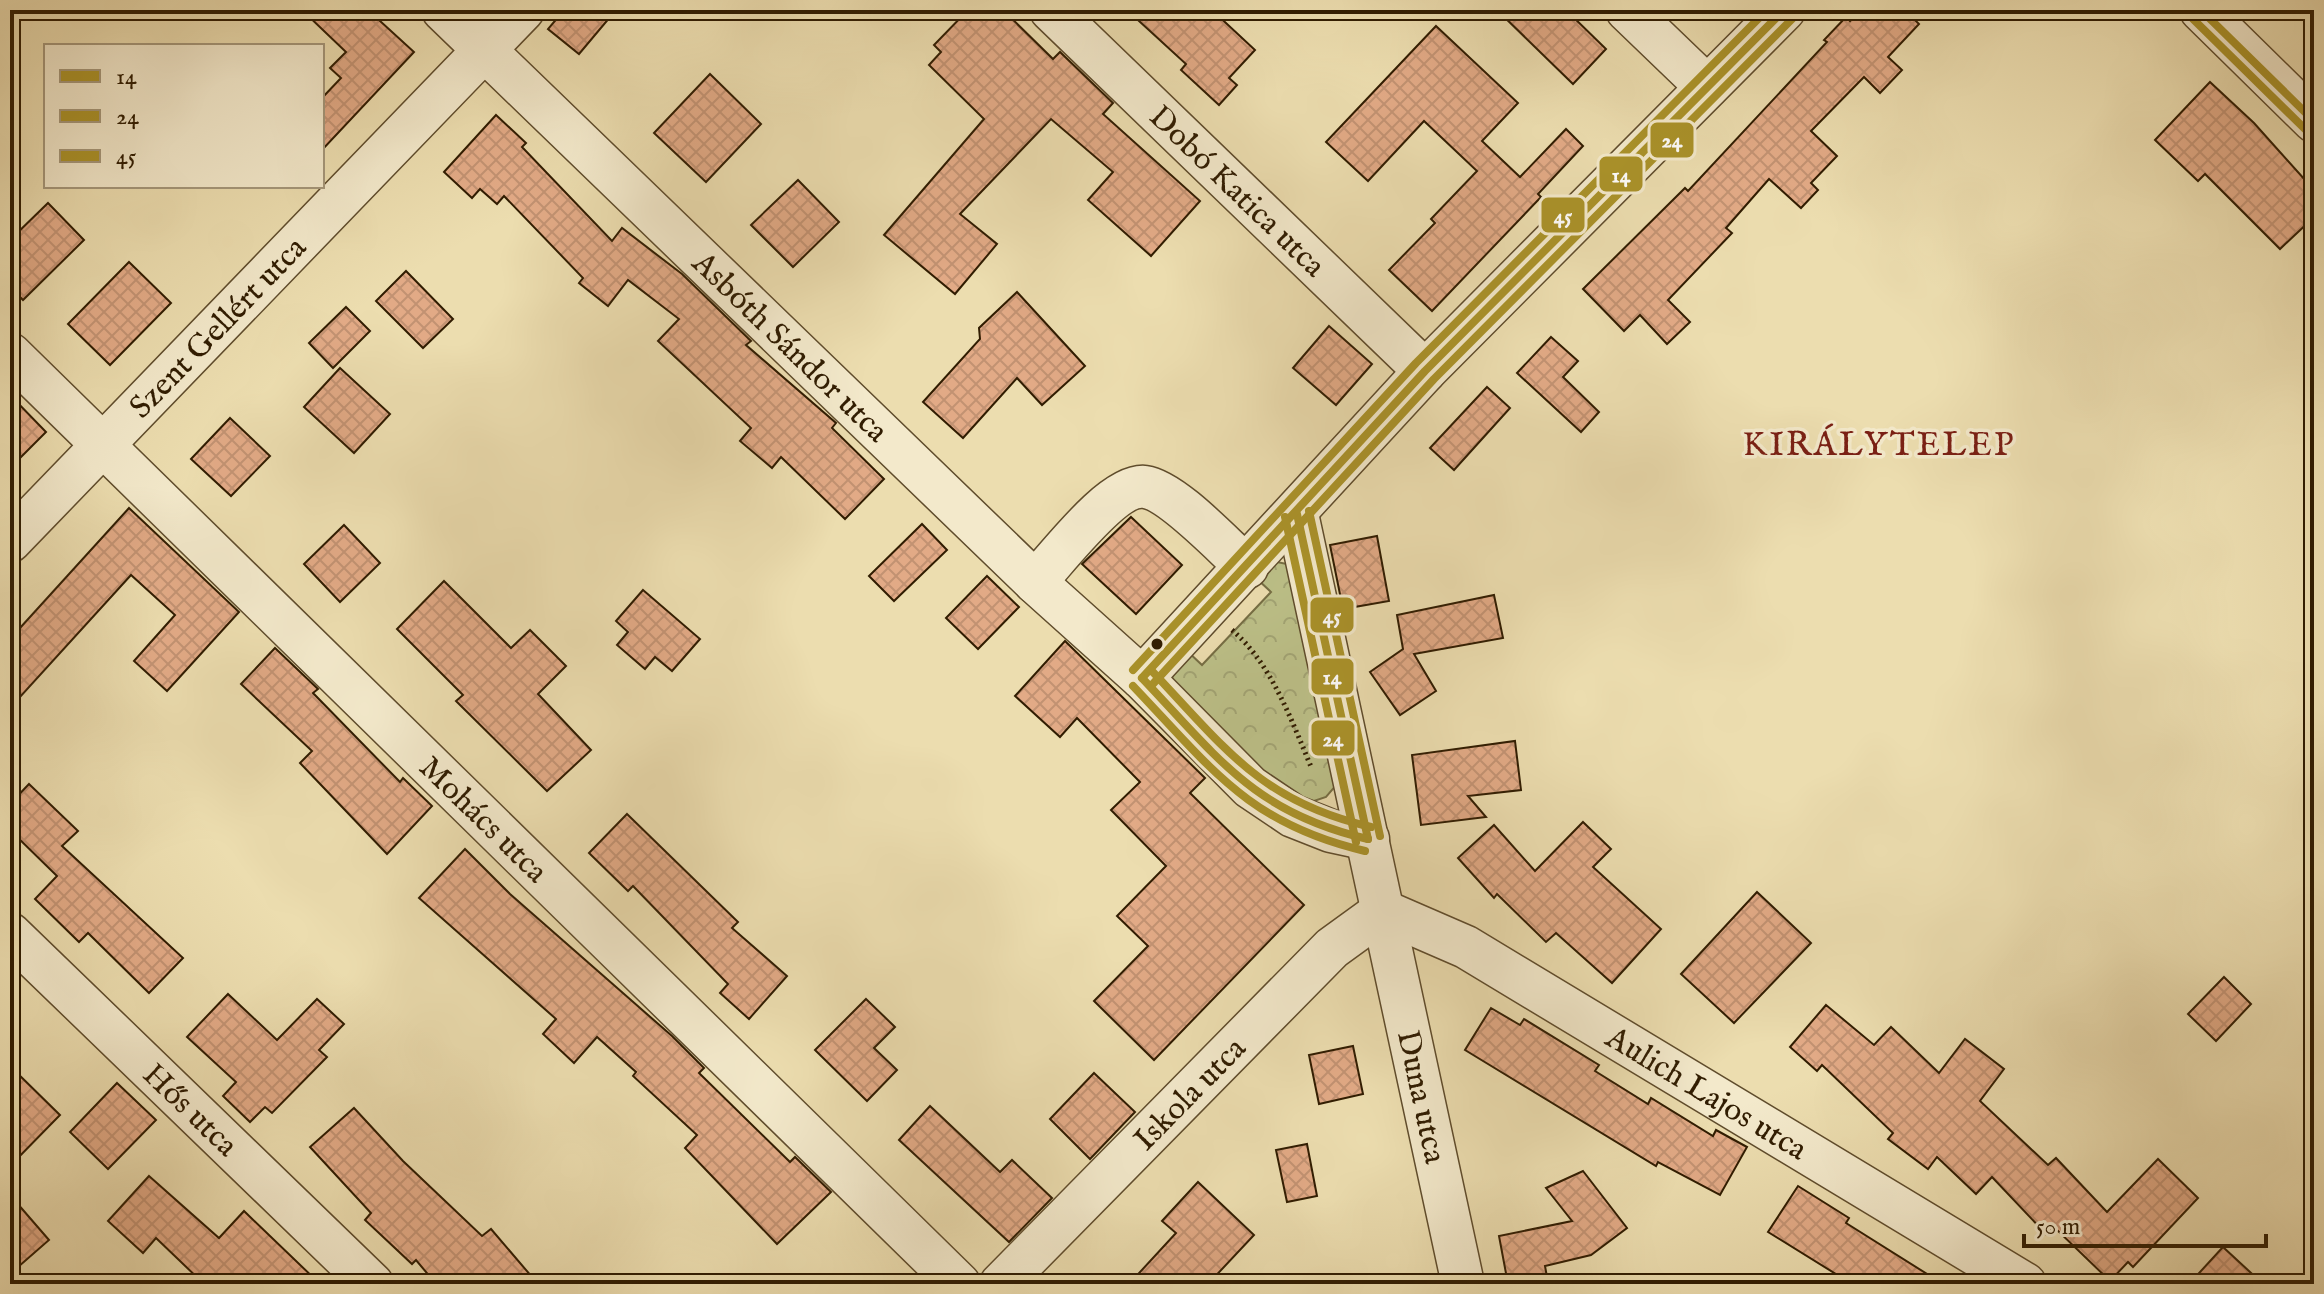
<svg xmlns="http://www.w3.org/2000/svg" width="2324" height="1294" font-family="'IM FELL English',serif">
  <defs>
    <pattern id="park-crowns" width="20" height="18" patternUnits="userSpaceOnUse" patternTransform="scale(2)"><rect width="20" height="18" fill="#bcc088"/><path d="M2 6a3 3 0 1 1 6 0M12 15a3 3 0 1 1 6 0" fill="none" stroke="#a2a474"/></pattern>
    <pattern id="building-cross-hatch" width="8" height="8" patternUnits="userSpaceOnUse" patternTransform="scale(2)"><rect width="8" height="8" fill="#e2aa86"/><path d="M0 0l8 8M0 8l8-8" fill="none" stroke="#c29272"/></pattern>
  </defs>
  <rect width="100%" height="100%" fill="#ecddaf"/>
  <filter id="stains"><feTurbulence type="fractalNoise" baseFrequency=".0025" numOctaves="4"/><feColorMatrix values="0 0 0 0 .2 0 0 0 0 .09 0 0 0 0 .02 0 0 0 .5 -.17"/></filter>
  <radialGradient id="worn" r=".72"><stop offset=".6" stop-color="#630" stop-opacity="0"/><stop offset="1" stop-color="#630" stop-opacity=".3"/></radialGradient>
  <path fill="url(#park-crowns)" stroke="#766e44" stroke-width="2" d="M1277,562L1287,564L1338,783L1326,797L1314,801C1286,798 1177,705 1172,677L1185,649L1202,665L1271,592L1255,577Z"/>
  <g fill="url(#building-cross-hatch)" stroke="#301c01" stroke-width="2">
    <polygon points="302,10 368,10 414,52 322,150 322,98 341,78 330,68 346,52"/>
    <polygon points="564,10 616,10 579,54 548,29"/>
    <polygon points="968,10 1003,10 1053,59 1060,52 1113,103 1103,114 1200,201 1151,256 1088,200 1113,172 1051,119 960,214 997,244 955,294 884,235 984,119 929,65 941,52 934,45"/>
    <polygon points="1127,10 1212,10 1255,50 1229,78 1237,85 1219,105 1181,70 1186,64"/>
    <polygon points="1497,10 1566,10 1606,49 1573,84"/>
    <polygon points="1860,10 1905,10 1919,24 1888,57 1902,70 1880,93 1864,77 1811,131 1837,156 1811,183 1818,190 1801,208 1769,179 1726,228 1732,233 1668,300 1690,322 1667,344 1640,315 1624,331 1583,289 1685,188 1688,191 1827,42 1824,40 1846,17 1850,21"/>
    <polygon points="1436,26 1518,103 1482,141 1520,177 1566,129 1583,146 1538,194 1541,197 1432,311 1389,270 1435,223 1431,219 1477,171 1424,121 1368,181 1326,142"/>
    <polygon points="710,74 761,124 706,182 654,133"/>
    <polygon points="2210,82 2254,123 2314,190 2314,217 2280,249 2205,174 2198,181 2155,140"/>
    <polygon points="496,115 526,143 522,147 612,241 622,228 682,274 751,341 746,345 836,423 832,428 884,479 845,519 781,457 772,468 740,441 751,428 658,341 679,319 628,280 608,306 579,283 583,278 504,196 497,204 480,189 472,198 444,172"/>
    <polygon points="798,180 839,222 793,267 751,225"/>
    <polygon points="48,203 84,240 23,300 10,287 10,240"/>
    <polygon points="129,262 171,303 110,365 68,324"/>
    <polygon points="406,271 453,319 423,348 376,301"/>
    <polygon points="1017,292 1085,366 1042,405 1017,378 963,438 923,402 980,339 979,328"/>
    <polygon points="346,307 370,331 333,368 309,343"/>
    <polygon points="1329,326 1372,364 1336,405 1293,368"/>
    <polygon points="1551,337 1578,361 1563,377 1599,412 1581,432 1517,373"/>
    <polygon points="340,368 390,414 354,453 304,407"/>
    <polygon points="1487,387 1510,408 1454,470 1430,448"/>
    <polygon points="10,395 46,432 10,468"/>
    <polygon points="230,418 270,456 231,496 191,459"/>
    <polygon points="129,508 239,612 167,691 134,661 175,615 131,575 10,708 10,639"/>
    <polygon points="1131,517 1182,565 1136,614 1082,564"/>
    <polygon points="922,524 947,550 894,601 869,576"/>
    <polygon points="344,525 380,563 340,602 304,564"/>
    <polygon points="1377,536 1389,601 1343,609 1330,545"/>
    <polygon points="987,576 1019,607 978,649 946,618"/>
    <polygon points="444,581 511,648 530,630 566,666 538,694 591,750 547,791 456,701 463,695 397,629"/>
    <polygon points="643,590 700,639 672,671 655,657 645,669 617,645 628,632 616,621"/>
    <polygon points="1494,595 1503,638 1414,654 1436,691 1400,715 1370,672 1403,649 1397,615"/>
    <polygon points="1065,641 1205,778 1190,793 1304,905 1154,1060 1094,1001 1148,946 1117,916 1166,866 1111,810 1140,782 1077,718 1060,737 1015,696"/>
    <polygon points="275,648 318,689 313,693 400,782 403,778 432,806 387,854 300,763 312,751 241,684"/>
    <polygon points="1515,741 1521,790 1468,796 1486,817 1421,825 1412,755"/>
    <polygon points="29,784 78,831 62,846 183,958 149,993 88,933 79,942 35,899 57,876 10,830 10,804"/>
    <polygon points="627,814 738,922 732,928 787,976 749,1019 720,993 728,984 633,886 628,891 589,853"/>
    <polygon points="1583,822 1611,849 1593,867 1661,929 1612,983 1556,933 1546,942 1497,894 1494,898 1458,858 1494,825 1535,871"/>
    <polygon points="465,849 510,894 672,1036 704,1068 699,1073 790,1162 795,1157 831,1192 777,1244 685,1148 697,1135 633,1076 636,1072 597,1037 574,1063 543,1034 556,1019 419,898"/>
    <polygon points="1757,892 1811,943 1734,1023 1681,974"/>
    <polygon points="2224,977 2251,1004 2216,1041 2188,1014"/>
    <polygon points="228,994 277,1040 317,999 344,1024 319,1050 327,1057 272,1113 265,1107 250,1122 223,1096 236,1082 187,1037"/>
    <polygon points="866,999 895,1027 874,1048 897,1070 867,1101 815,1050"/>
    <polygon points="1826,1005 1874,1045 1891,1027 1939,1073 1965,1039 2004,1069 1980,1101 2048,1165 2056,1158 2107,1212 2158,1159 2198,1198 2133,1267 2128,1262 2110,1281 2054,1227 2046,1234 1992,1177 1976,1194 1937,1157 1928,1169 1888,1139 1893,1133 1822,1065 1817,1071 1790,1047"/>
    <polygon points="1491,1008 1520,1025 1524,1019 1599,1065 1595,1071 1648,1104 1651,1098 1713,1136 1716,1130 1747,1147 1720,1195 1658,1162 1656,1166 1465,1050"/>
    <polygon points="1353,1046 1363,1094 1319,1104 1309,1055"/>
    <polygon points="10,1066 60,1115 10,1166"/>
    <polygon points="1094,1073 1135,1112 1090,1159 1050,1119"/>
    <polygon points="117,1083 156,1120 108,1169 70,1132"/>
    <polygon points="930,1106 1000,1172 1012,1160 1052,1198 1009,1242 899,1140"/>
    <polygon points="354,1108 403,1161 482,1236 491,1229 538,1284 436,1284 416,1260 412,1264 365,1220 371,1213 310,1147"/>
    <polygon points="1307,1144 1317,1196 1287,1202 1276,1150"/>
    <polygon points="1583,1171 1627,1228 1591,1255 1545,1266 1547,1277 1508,1284 1499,1236 1572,1221 1546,1188"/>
    <polygon points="149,1176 219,1238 244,1211 320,1284 204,1284 156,1238 143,1253 108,1221"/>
    <polygon points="1198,1182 1254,1235 1208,1284 1129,1284 1176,1233 1162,1221"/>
    <polygon points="1798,1186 1849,1218 1846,1223 1943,1284 1852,1284 1768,1232"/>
    <polygon points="10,1195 49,1240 10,1274"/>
    <polygon points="2223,1247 2263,1284 2189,1284"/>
  </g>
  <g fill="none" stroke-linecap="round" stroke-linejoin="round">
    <g stroke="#5f4c2c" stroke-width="45">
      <g id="minor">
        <path id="s1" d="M443,10L1035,582L1142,678L1250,787L1293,816L1331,831L1368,839"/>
        <path id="s2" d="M1051,10L1425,371"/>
        <polyline points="1627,10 1707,87"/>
        <polyline points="2201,10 2314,121"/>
        <path id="s3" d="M10,354L959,1284"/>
        <path id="s4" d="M1297,514L1463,1284"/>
        <path id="s5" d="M10,541L523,10"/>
        <path d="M1035,582C1057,559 1113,483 1145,487C1173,491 1224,547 1247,567"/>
        <polyline points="1142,678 1425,371 1784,10"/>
        <path id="s6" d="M1383,911L1466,947L2025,1284"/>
        <path id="s7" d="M10,934L372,1284"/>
        <path id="s8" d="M1001,1284L1332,948L1383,911"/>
      </g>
    </g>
    <path stroke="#301c01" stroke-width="5" stroke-dasharray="2 4" stroke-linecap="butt" d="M1232,630C1272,664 1292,722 1312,769"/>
    <use href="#minor" stroke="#f3e9cb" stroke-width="42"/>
    <g stroke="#f3e9cb" stroke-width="14">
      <g id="bus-1">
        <polyline points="2201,10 2314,121"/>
        <polyline points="1297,514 1368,839"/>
        <polyline points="1142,678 1425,371 1784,10"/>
        <path d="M1142,678C1218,758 1255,813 1368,839"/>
      </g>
    </g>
    <g stroke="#f3e9cb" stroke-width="14">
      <g id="bus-2">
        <polyline points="2193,19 2306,130"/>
        <polyline points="1285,517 1356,842"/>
        <path d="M1133,686C1211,768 1249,824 1365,851"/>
        <polyline points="1151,686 1434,379 1793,18"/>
      </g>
    </g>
    <g stroke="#f3e9cb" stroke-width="14">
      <g id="bus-3">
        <polyline points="1309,511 1380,836"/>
        <polyline points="1133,670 1416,363 1767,10"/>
        <path d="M1151,670C1224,747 1261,802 1371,827"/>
      </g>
    </g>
    <use href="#bus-1" stroke="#aa9229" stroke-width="8"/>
    <use href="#bus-2" stroke="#aa9229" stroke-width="8"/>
    <use href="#bus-3" stroke="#aa9229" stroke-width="8"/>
  </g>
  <circle fill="#301c01" stroke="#f3e9cb" stroke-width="3" cx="1157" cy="644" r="7"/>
  <g text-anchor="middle" stroke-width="7" stroke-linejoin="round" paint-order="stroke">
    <g font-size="32" fill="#301c01" stroke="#f3e9cb">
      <text dy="11" stroke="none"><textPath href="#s2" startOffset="260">Dobó Katica utca</textPath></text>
      <text dy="11" stroke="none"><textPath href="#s5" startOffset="298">Szent Gellért utca</textPath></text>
      <text dy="11" stroke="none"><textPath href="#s1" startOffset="484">Asbóth Sándor utca</textPath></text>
      <text dy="11" stroke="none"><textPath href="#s3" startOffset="664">Mohács utca</textPath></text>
      <text dy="11" stroke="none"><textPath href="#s6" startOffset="372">Aulich Lajos utca</textPath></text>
      <text dy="11" stroke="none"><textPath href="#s8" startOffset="268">Iskola utca</textPath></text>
      <text dy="11" stroke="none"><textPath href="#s4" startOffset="596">Duna utca</textPath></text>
      <text dy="11" stroke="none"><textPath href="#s7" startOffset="252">Hős utca</textPath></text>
    </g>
    <g font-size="34" letter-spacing="2" fill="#7a1f14" stroke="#f3e9cb">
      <text x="1879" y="455">KIRÁLYTELEP</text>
    </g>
  </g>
  <g stroke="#f3e9cb" stroke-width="3">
    <rect x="1649" y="121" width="46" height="38" rx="8" fill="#aa9229"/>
    <rect x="1598" y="155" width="46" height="38" rx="8" fill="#aa9229"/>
    <rect x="1540" y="196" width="46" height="38" rx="8" fill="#aa9229"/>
    <rect x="1309" y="596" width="46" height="38" rx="8" fill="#aa9229"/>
    <rect x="1310" y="657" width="45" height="39" rx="8" fill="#aa9229"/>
    <rect x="1310" y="719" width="46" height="38" rx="8" fill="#aa9229"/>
  </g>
  <g font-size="22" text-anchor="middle" font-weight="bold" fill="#fff">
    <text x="1672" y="147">24</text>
    <text x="1621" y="182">14</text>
    <text x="1563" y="223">45</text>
    <text x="1332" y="623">45</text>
    <text x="1332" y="684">14</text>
    <text x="1333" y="746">24</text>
  </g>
  <rect width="2324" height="1294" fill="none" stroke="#ecddaf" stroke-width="40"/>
  <rect x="12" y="12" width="2300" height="1270" fill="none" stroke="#301c01" stroke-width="4"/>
  <rect x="20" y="20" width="2284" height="1254" fill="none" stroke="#301c01" stroke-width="2"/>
  <rect x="44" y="44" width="280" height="144" fill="#f3e9cb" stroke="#a5977a" stroke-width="2"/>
  <rect x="60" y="70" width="40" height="12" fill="#aa9229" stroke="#a5977a" stroke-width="2"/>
  <text x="116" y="84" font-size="24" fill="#301c01">14</text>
  <rect x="60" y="110" width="40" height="12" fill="#aa9229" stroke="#a5977a" stroke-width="2"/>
  <text x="116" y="124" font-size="24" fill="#301c01">24</text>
  <rect x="60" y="150" width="40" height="12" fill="#aa9229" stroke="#a5977a" stroke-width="2"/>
  <text x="116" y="164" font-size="24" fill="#301c01">45</text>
  <path d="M2024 1234v12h242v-12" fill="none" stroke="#301c01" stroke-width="4"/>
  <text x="2036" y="1234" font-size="24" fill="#301c01" stroke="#f3e9cb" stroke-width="6" paint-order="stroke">50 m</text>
  <rect width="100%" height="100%" filter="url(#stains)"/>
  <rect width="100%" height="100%" fill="url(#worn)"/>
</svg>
